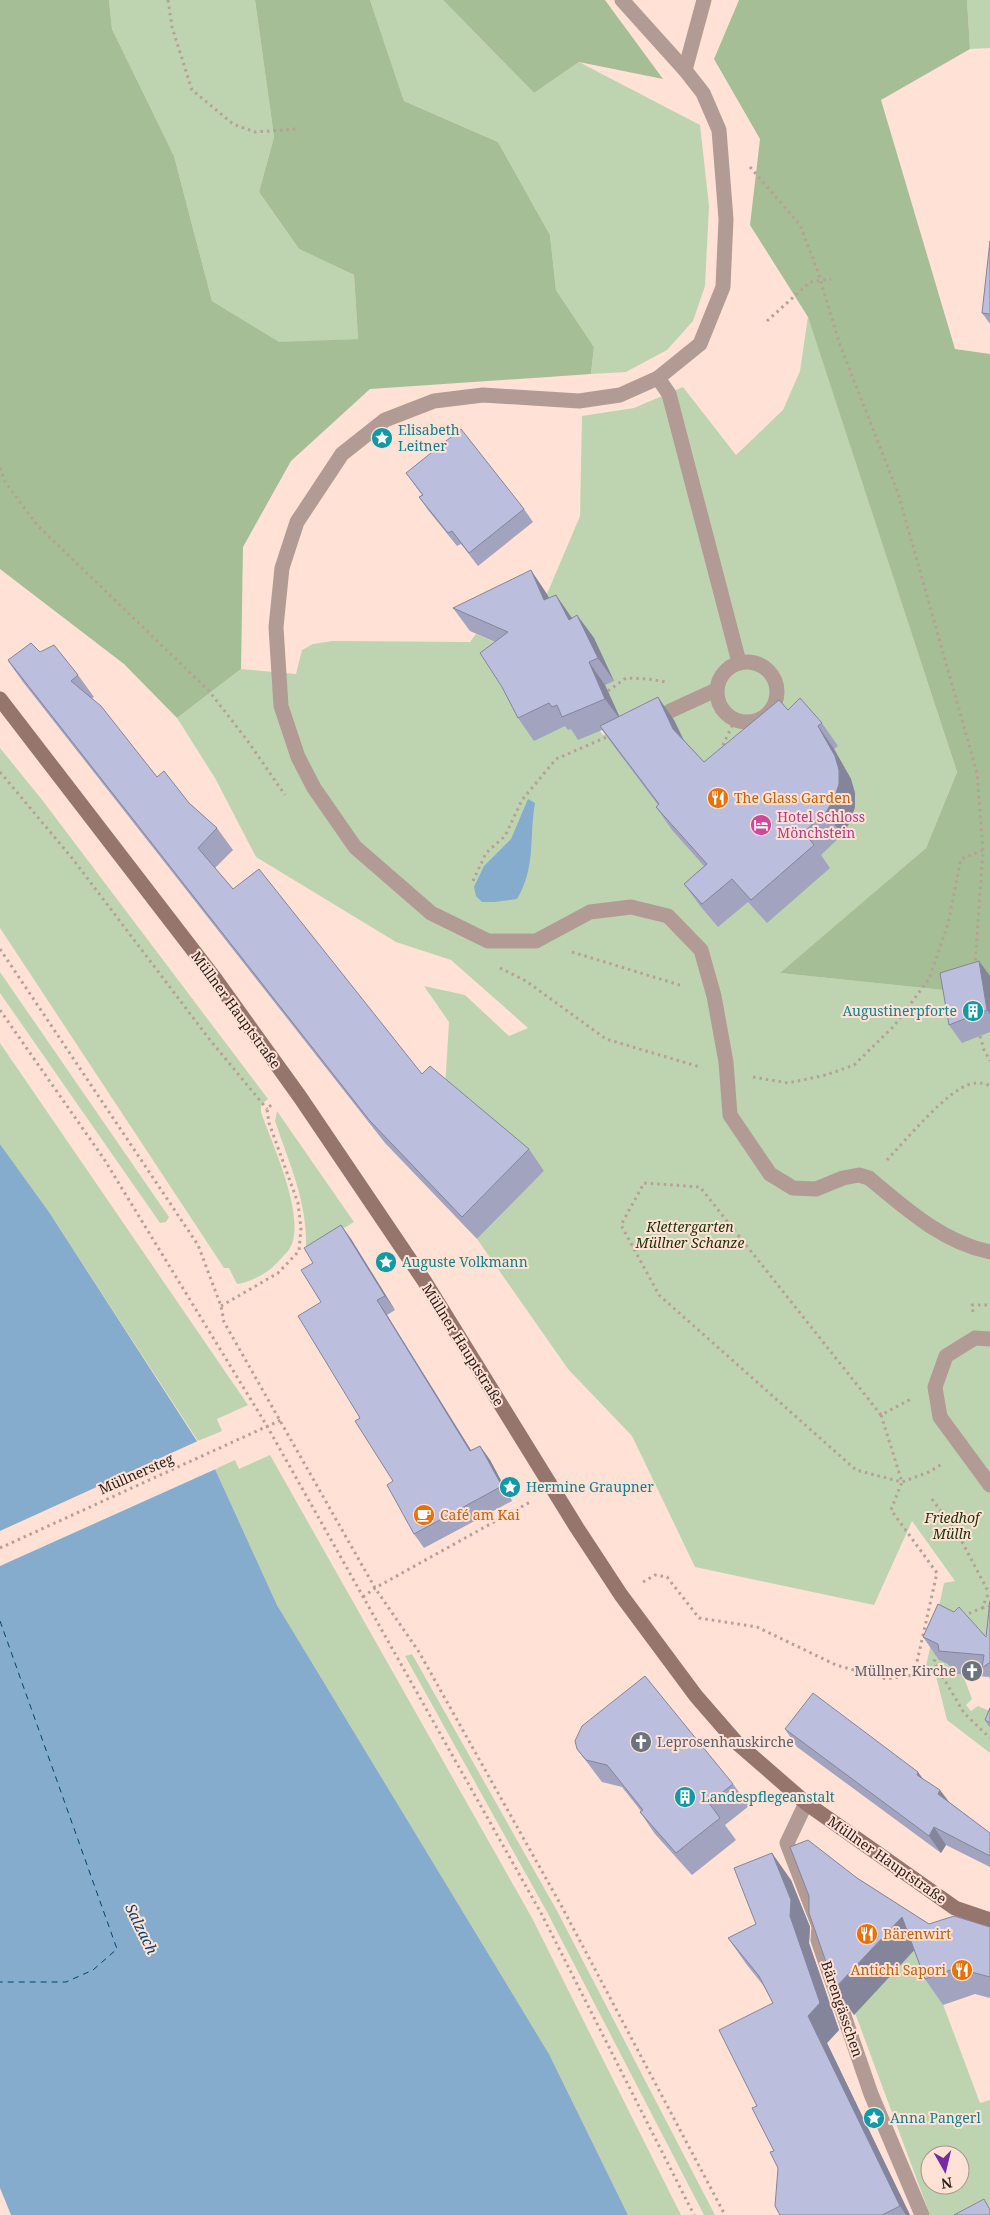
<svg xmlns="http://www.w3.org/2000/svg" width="990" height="2215" font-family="'Noto Serif',serif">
  <rect width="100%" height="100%" fill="#ffe2d5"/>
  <g fill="#bed4b1" fill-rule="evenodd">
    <polygon points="109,0 255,0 274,137 259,192 299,249 354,275 358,339 279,343 212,301 174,156 112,29"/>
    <polygon points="370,0 443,0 534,93 579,62 700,125 709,206 705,286 693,321 667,350 626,372 591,374 594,347 556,290 550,235 498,142 404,101"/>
    <polygon points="967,0 990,0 990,48 970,49"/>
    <polygon points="808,316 957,772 926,848 781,973 953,991 990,1032 990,1633 981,1637 955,1667 955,1674 963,1675 972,1699 966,1705 971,1711 978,1706 990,1711 990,1753 947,1720 936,1676 925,1671 944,1583 955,1581 912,1521 874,1605 695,1567 632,1436 568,1369 477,1239 544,1171 445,1088 449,1022 424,986 465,995 509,1036 528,1028 451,960 396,942 256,857 215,778 177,718 241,669 296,674 302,650 313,644 332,641 470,642 476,634 494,642 502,642 565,726 600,731 603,735 615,730 547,594 580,516 582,416 634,408 683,387 736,455 783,410 800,371"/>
    <path d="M0,748L43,801L268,1099L261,1105V1112C272,1144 307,1218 290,1248C287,1253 281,1258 277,1263C268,1273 251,1282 237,1284L229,1268H224L0,928Z"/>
    <polygon points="0,972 169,1217 166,1222 160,1223 0,993"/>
    <polygon points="0,1043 248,1405 217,1419 222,1431 198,1441 49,1212 0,1144"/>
    <path d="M277,1111L354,1222L306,1251C308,1203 290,1166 275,1121Z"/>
    <polygon points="270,1455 532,1918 681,2215 628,2215 549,2054 277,1605 215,1469 235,1460 239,1469"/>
    <polygon points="412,1654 556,1909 715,2215 704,2215 547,1912 405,1656"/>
    <path d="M918,1945L926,1959L980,2103L990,2100V2215H930L855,2013ZM930,2155H960V2185H930Z"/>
  </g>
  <g fill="#a5be95">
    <polygon points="0,0 109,0 112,29 174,156 212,301 279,342 358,339 354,275 299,249 259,192 274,137 255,0 370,0 404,101 498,142 550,235 556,290 594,347 591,374 370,389 291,461 243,547 241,669 177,718 124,664 0,569"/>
    <polygon points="443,0 605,0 663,79 579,62 534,93"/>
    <polygon points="739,0 967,0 970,49 881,100 955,349 990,354 990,980 953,991 780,973 926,848 957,772 808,317 750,225 760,139 714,59"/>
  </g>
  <g fill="#85accc">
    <path d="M528,799L535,803C529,837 536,868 517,899L494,902H482L476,896L474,887L484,866L511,839Z"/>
    <polygon points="0,1144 49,1212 215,1469 277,1605 549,2054 628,2215 11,2215 0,2188"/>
  </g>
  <polygon fill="#ffe2d5" points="200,1440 218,1468 0,1566 0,1531"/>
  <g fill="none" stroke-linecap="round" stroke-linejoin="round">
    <polyline stroke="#00446e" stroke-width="1" stroke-dasharray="6 5" stroke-linecap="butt" points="0,1621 117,1949 93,1970 66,1982 0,1982"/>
    <g stroke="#b7a096" stroke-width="3" stroke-dasharray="2.5 4" stroke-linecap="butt">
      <polyline points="168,0 172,27 192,90 233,124 255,132 297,129"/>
      <polyline points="750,167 800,225 817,269 840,345 898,493 977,773 983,850 975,965"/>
      <polyline points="767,321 810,282 831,279"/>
      <polyline points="0,468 5,482 37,525 209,691 247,740 285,795"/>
      <polyline points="608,691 626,678 649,679 666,682"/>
      <polyline points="720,751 735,720"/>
      <polyline points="0,772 72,858 210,1040 267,1109"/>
      <polyline points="473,881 486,853 505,836 522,800 556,759 609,736"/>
      <polyline points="0,949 198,1245 221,1306 224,1322 375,1588 419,1652 562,1907 725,2215"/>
      <polyline points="572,952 683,986"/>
      <polyline points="500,968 526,981 606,1039 700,1067"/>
      <polyline points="0,1010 104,1159 267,1426 541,1913 694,2215"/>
      <polyline points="980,1036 984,1050 990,1061"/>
      <polyline points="753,1077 788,1083 826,1075 854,1065 894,1026 929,979 948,924 961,859 983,850"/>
      <path d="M887,1160C904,1142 949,1088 971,1084C978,1082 984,1083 990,1086"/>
      <polyline points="221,1306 278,1273 299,1251 301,1228 298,1203 269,1123 267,1109 273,1103"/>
      <polyline points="973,1312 972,1305 990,1305"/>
      <polyline points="881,1415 700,1187 644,1183 621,1225 659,1295 856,1470 902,1482 929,1472 942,1464"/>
      <polyline points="932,1499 959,1536 989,1593"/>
      <polyline points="0,1548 281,1420"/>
      <polyline points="643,1582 655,1575 667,1577 699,1618 757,1627 836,1665 886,1679 914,1675 937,1573 891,1510 902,1482 881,1415 911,1399"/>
      <polyline points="363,1597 375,1588 530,1502"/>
      <polyline points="982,1608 990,1606"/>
      <polyline points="963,1616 982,1608 989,1592"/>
      <polyline points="937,1653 934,1662 964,1713 990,1738"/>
    </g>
    <g stroke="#b29b95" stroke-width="15">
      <path d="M622,0L685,70L703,93L719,130L726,219L723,287L700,344L658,378L620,395L579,401L483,395L434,401L385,420L342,454L297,522L282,568L276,627L281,706L298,757L314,788L355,847L431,913L488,941H536L590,912L631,907L668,916L701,950L714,996L726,1062L730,1115L770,1174L793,1188L816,1189L843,1178L859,1175L869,1178C905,1208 942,1242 990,1252"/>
      <polyline points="658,378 669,394 739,662"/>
      <circle cx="747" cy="692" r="30"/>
      <polyline points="670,711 716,690"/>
      <polyline points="990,1339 975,1338 946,1356 935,1387 940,1417 990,1485"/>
      <polyline points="806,1803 787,1843 819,1926 818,1940 871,2094 922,2215"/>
    </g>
    <polyline stroke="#b29b95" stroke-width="15" points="685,70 704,0"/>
    <polyline stroke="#96756c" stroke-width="15" points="0,699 213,976 300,1097 425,1282 577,1528 621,1595 696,1696 736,1742 806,1803 955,1908 990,1920"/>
  </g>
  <g fill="#a2a3bf">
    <polygon points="990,241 990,324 982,313"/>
    <polygon points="406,473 524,509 533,522 478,566 461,544 457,546 428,510 419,497 422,495"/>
    <polygon points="547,594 549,598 572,618 577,615 594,638 614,681 605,685 619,716 674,720 684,740 704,762 788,710 822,723 838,746 834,749 851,779 855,793 855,807 850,822 842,835 821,855 830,868 767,923 748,902 718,927 701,907 684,884 704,866 672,830 656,807 658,805 616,749 602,730 578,740 571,729 568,730 565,726 534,741 518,718 502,687 495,642 470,631 453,608"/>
    <polygon points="40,652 78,675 94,697 92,698 157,777 189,803 217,828 233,850 215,868 233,889 422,1074 529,1149 544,1171 477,1239 385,1143 23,682 8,661"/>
    <polygon points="990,976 990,1032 962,1043 949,1025"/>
    <polygon points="341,1225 351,1239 395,1310 387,1315 471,1450 480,1446 490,1460 512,1501 424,1548 414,1534 393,1481 360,1418 321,1302 313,1263"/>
    <polygon points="990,1601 990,1679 989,1677 955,1674 948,1664 939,1660 923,1637 986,1637"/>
    <polygon points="990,1708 990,1728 985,1720"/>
    <polygon points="785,1729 923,1779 949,1802 990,1833 990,1867 946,1845 941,1853 797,1747"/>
    <polygon points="577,1749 733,1784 749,1806 725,1825 736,1840 692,1875 655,1834 640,1812 641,1811 622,1787 602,1782"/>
    <polygon points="857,1878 929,1924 990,1927 990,1998 975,1994 943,2005 925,1979 914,1950 854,2015"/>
    <polygon points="791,1880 810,1927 809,1943 839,2030 827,2043 910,2215 780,2215 778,2168 774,2151 757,2106 773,2003 763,1985 747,1965 728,1938 756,1924"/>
  </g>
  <g fill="#84859b">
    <polygon points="531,570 547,594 560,623 544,600"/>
    <polygon points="556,595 572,618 585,643 569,620"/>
    <polygon points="577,615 594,638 614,681 598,658"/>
    <polygon points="589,662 605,685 622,722 605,699"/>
    <polygon points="658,697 674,720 689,752 673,729"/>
    <polygon points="818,726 834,749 851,779 855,793 855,807 850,822 842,835 826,812"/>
    <polygon points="979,961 990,976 990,1014 987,1010"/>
    <polygon points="341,1225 351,1239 395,1310 385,1296"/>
    <polygon points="377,1300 387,1315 480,1465 470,1451"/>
    <polygon points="480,1446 490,1460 512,1501 502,1486"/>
    <polygon points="918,1772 931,1790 917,1775"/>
    <polygon points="940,1790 953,1807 938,1794"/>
    <polygon points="934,1827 946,1845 941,1853 929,1836"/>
    <polygon points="772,1853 791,1880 810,1927 809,1943 839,2030 827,2043 910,2215 906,2215 900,2206 808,2016 790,1916"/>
    <polygon points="902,1917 920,1944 854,2015 835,1988"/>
  </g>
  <g fill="#bcbede" stroke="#84859b">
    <polygon points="990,241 990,314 982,313"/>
    <polygon points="461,429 524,509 469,553 452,531 448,533 419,497 423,495 406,473"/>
    <polygon points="531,570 544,600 556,595 569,620 577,615 598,658 589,662 605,699 562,717 557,705 552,707 549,703 518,718 502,687 480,653 508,632 453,608"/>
    <polygon points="31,643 40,652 54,645 78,675 71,681 101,706 157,777 164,771 189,803 217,828 198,848 233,889 259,869 422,1074 430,1066 529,1149 462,1217 370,1121 8,660"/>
    <polygon points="658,697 673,729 704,762 779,700 788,710 800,698 822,723 818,726 835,756 839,770 839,784 834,799 826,812 804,832 814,845 751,900 732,879 702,904 684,884 707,864 656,807 659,804 600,726"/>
    <polygon points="979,961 987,1010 949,1025 940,973"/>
    <polygon points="341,1225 385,1296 377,1300 470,1451 480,1446 502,1486 414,1534 387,1485 393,1481 355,1421 360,1418 298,1316 321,1302 301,1270 313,1263 304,1248"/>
    <polygon points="990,1601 990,1662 982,1668 984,1655 939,1651 938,1644 923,1637 938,1604 954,1612 959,1607 986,1637"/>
    <polygon points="645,1676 733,1784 709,1803 720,1818 676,1853 640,1812 643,1810 607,1765 586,1760 577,1749 575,1741 582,1726"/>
    <polygon points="813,1693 918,1772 917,1775 940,1790 938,1794 990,1833 990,1856 934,1827 929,1836 785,1729"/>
    <polygon points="990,1708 990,1723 985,1720"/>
    <polygon points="808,1840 857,1878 929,1924 954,1916 990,1927 990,1977 956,1968 925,1979 902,1917 835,1988 809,1913 809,1896 790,1847"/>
    <polygon points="772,1853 791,1900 790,1916 820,2003 808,2016 900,2206 882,2215 780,2215 775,2206 778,2168 770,2152 774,2151 752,2108 757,2106 719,2030 773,2003 759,1976 728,1938 756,1924 734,1868"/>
    <polygon points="984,2199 990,2210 990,2215 954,2215"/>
  </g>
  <defs>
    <g id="sight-disc" transform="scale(1.125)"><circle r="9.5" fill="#0f9aa8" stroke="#ffe2d5"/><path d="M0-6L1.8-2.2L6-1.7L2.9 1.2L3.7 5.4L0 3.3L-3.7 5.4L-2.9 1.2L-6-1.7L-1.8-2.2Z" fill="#fff"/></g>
    <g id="restaurant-disc" transform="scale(1.125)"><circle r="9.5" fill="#e8710a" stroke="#ffe2d5"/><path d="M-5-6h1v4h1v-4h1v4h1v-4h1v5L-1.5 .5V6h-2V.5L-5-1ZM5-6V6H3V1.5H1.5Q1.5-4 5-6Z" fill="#fff"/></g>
    <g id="hotel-disc" transform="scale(1.125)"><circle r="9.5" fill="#d1479c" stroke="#ffe2d5"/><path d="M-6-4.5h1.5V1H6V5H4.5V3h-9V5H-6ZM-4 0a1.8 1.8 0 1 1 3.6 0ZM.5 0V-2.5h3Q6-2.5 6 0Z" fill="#fff"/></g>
    <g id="building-disc" transform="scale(1.125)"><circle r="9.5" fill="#0f9aa8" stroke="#ffe2d5"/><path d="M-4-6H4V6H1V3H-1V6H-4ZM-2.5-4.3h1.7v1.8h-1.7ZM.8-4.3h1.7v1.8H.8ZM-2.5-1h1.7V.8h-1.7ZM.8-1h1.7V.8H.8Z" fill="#fff"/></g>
    <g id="cafe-disc" transform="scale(1.125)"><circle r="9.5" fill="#e8710a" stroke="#ffe2d5"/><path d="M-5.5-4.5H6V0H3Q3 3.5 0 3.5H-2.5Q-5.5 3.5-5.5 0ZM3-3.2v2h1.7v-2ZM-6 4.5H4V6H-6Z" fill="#fff"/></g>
    <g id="church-disc" transform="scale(1.125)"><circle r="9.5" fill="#6b7280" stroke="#ffe2d5"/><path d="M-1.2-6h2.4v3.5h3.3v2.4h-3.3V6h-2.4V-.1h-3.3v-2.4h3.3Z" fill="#fff"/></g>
  </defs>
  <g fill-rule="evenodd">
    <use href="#sight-disc" x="382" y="438"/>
    <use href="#restaurant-disc" x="718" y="798"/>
    <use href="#hotel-disc" x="761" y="825"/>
    <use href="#building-disc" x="973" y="1011"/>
    <use href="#sight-disc" x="386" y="1262"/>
    <use href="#sight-disc" x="510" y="1487"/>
    <use href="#cafe-disc" x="424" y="1515"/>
    <use href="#church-disc" x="972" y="1671"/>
    <use href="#church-disc" x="641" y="1742"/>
    <use href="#building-disc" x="685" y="1797"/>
    <use href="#restaurant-disc" x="867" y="1934"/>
    <use href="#restaurant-disc" x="962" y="1970"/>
    <use href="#sight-disc" x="874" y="2118"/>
  </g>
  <g text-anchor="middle" stroke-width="4" stroke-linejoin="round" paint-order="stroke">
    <g font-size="14" fill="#0d838f" stroke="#ffe2d5" text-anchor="start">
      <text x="398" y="435">Elisabeth<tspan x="398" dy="16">Leitner</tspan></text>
      <text x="957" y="1016" text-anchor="end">Augustinerpforte</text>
      <text x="402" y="1267">Auguste Volkmann</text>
      <text x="526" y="1492">Hermine Graupner</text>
      <text x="701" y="1802">Landespflegeanstalt</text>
      <text x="890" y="2123">Anna Pangerl</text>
    </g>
    <g font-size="14" fill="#c56008" stroke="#ffe2d5" text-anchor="start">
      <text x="734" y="803">The Glass Garden</text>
      <text x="440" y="1520">Café am Kai</text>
      <text x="883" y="1939">Bärenwirt</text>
      <text x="946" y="1975" text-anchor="end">Antichi Sapori</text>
    </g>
    <g font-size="14" fill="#b23c85" stroke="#ffe2d5" text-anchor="start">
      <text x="777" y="822">Hotel Schloss<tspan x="777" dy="16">Mönchstein</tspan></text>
    </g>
    <g font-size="14" fill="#2d201b" stroke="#ffe2d5">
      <text transform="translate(236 1010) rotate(54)" y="5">Müllner Hauptstraße</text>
      <text transform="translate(463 1345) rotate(58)" y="5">Müllner Hauptstraße</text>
      <text transform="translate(136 1474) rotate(-24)" y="5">Müllnersteg</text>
      <text transform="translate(887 1860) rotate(35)" y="5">Müllner Hauptstraße</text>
      <text transform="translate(842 2009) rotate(71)" y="5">Bärengässchen</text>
    </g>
    <g font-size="14" font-style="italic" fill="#183104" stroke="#ffe2d5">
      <text x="690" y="1232">Klettergarten<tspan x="690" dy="16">Müllner Schanze</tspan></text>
      <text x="952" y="1523">Friedhof<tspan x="952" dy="16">Mülln</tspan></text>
    </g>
    <g font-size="14" fill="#5b616d" stroke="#ffe2d5" text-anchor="end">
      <text x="956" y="1676">Müllner Kirche</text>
      <text x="657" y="1747" text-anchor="start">Leprosenhauskirche</text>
    </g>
    <g font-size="15" font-style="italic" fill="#00446e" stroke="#ffe2d5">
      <text transform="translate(141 1929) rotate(64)" y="5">Salzach</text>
    </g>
  </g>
  <g transform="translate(945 2170) rotate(172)"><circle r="24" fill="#ffe2d5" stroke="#ab948b"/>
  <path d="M0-4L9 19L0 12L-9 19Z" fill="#752c9f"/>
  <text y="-8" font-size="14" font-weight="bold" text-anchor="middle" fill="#2d201b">N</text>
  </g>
</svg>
